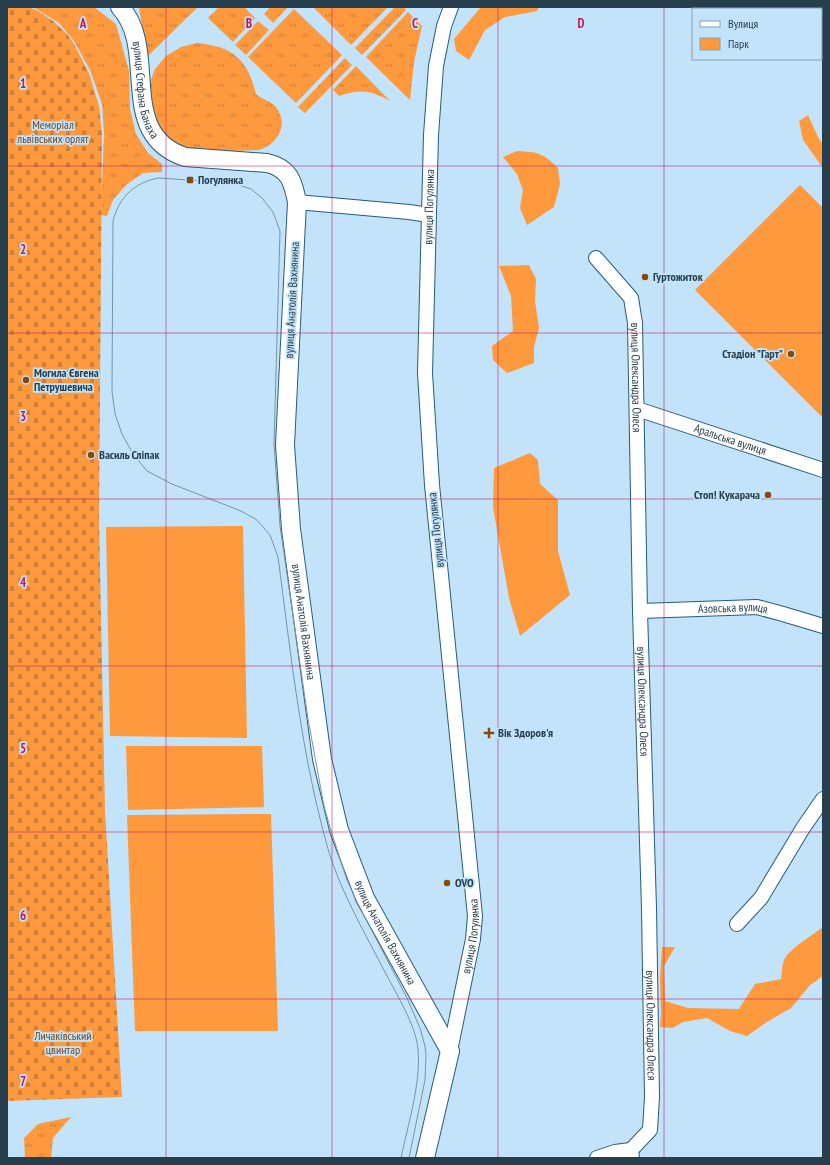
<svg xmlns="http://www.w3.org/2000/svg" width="830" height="1165" font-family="'PT Sans Narrow',sans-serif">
  <defs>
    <pattern id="grass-tufts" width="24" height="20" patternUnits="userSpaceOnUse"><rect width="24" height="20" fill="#fe993e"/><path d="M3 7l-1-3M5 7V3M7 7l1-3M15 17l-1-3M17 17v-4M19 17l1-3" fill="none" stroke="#ce7e36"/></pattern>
    <pattern id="cemetery-stones" width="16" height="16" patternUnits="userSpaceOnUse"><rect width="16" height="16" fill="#fe993e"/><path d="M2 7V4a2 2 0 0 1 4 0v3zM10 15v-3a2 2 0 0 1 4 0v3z" fill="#ce7e36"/></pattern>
  </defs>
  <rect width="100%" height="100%" fill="#c2e3fa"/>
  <g fill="url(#grass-tufts)">
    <polygon points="33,7 94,7 116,24 129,71 130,109 136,134 148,153 162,164 162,172 143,173 126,185 113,200 107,216 101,215 104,133 102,104 90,70 74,41 59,23"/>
    <polygon points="139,7 198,7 147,57"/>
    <polygon points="219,7 244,7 255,18 233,42 208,18"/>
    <polygon points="270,7 288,7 273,23 264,14"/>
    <polygon points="313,7 388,7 351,45"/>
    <polygon points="395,7 404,7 406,10 362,55 355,48"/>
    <polygon points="294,9 342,55 296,103 248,57"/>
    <polygon points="408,12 422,26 414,62 410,100 366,57"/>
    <polygon points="258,21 269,30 246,55 235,45"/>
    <path d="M197,43C233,46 248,60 256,94C261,99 269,100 275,106C290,123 278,144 259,150L205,152L188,151L173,144L151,118L149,85L155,69L166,56L181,47Z"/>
    <polygon points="345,58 352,65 305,113 298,107"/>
    <path d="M356,66L390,101C371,90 359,89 339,96L333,90Z"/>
    <polygon points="71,1117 53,1138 51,1158 25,1158 24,1138 38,1124"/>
  </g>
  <polygon fill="url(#cemetery-stones)" points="7,7 29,7 38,11 53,21 67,34 74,44 89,73 99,106 102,135 99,519 105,811 122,1097 7,1101"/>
  <g fill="#fe993e">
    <polygon points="481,7 539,7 537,11 505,17 485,30 469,60 456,51 454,39"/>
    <polygon points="734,7 823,7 823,53 821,55 821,9 737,9"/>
    <polygon points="808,115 818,137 823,145 823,168 803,140 799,121"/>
    <path d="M517,151C538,152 543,153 558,168L560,184L554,207L527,225L520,208L523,190L517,174L503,157Z"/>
    <polygon points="800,185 823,208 823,418 695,290"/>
    <polygon points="529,265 536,279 535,301 539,328 534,347 534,363 507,373 493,360 492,346 513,331 511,296 499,266"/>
    <polygon points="530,453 538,460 540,484 558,500 558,551 570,595 520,636 509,598 493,507 494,468"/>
    <polygon points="243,526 247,738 110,736 106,527"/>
    <polygon points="126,746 262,746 264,807 128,810"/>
    <polygon points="271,814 278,1031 135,1031 127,815"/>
    <path d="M823,927V976L810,985L791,1008L767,1022L747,1036L730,1031L707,1018L683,1022L673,1028L660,1027L661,1013L660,979L662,947H675L664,966L665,1001L688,1008L739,1009L755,984L781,979C782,973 782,965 784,960C789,949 813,935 823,927Z"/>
  </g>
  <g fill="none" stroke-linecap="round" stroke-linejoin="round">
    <g stroke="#255c7d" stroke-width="16">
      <g id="minor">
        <polyline points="297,202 409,212 429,215"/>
        <path id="s1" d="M596,258L631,298L635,323L640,611L649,908L652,1097L650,1130L631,1150"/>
        <path id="s2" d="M637,409L823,470"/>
        <path id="s3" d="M640,611L757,607L783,614L823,626"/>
        <polyline points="737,924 761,898 803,828 823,799"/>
        <path id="s4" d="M450,1051L473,939L475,916L432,485L425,373L431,135L436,66L444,26L451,7"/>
        <polyline points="597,1158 615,1152 631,1150 632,1158"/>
      </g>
    </g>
    <g stroke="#255c7d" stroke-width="20">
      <g id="tertiary">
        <path id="s5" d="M120,7C160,50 115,134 185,157L267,163C289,168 293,181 297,202L285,445L291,529L322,759L339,830L365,898L450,1051L425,1158"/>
      </g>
    </g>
    <use href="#minor" stroke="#fff" stroke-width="14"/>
    <use href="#tertiary" stroke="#fff" stroke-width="18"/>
    <path stroke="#7894a7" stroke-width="1" d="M401,1158C408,1124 421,1084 418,1049C416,1026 397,995 386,974C365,933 341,893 328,849C301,753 291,655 278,557L270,535L257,520L241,511L172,484L147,471L133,454L122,434L115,414L112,391L113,221C119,197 135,182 159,178L233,183L251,189L262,198L273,212L280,231L274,444L280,526L308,719L324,806L331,831L347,880L357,902L407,998L420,1028L425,1046L426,1055L425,1080L409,1158"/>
  </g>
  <path fill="none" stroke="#c2185b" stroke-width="1" stroke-opacity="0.55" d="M166,7V1158M332,7V1158M498,7V1158M664,7V1158M7,166H823M7,333H823M7,499H823M7,666H823M7,832H823M7,999H823"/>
  <g fill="#884a0a" stroke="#c2e3fa" stroke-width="1.5">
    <rect x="186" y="176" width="8" height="8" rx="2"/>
    <circle cx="645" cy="277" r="4"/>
    <circle cx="791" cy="354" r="4"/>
    <circle cx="26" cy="380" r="4"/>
    <circle cx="91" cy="455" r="4"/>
    <circle cx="768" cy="495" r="4"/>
    <path d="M487 727h4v4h4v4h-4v4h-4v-4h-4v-4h4z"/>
    <circle cx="447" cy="883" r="4"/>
  </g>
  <g text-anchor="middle" stroke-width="3.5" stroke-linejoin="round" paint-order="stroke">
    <g font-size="12" fill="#273e4d" stroke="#c2e3fa">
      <text dy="4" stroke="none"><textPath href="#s5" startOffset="88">вулиця Стефана Банаха</textPath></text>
      <text dy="4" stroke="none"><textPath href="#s4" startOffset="849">вулиця Погулянка</textPath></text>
      <text transform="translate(292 300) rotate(-87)" y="4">вулиця Анатолія Вахнянина</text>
      <text dy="4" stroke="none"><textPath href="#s1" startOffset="133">вулиця Олександра Олеся</textPath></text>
      <text dy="4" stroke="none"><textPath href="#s2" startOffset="98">Аральська вулиця</textPath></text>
      <text transform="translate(436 530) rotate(-96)" y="4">вулиця Погулянка</text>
      <text dy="4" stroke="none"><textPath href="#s3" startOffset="93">Азовська вулиця</textPath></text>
      <text dy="4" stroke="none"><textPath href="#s5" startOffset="730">вулиця Анатолія Вахнянина</textPath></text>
      <text dy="4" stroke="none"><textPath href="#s1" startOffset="457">вулиця Олександра Олеся</textPath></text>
      <text dy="4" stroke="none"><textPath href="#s5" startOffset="1054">вулиця Анатолія Вахнянина</textPath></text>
      <text dy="4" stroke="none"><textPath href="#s4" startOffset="117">вулиця Погулянка</textPath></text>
      <text dy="4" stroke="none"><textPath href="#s1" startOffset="781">вулиця Олександра Олеся</textPath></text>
    </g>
    <g font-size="12" fill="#714825" stroke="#c2e3fa">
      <text x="53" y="129">Меморіал<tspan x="53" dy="14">львівських орлят</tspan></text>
      <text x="63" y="1040">Личаківський<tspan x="63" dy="14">цвинтар</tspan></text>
    </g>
    <g font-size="12" font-weight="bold" fill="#273e4d" stroke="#c2e3fa" text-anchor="start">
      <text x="198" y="184">Погулянка</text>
      <text x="653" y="281">Гуртожиток</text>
      <text x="783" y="358" text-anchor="end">Стадіон "Гарт"</text>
      <text x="34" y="377">Могила Євгена<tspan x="34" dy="14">Петрушевича</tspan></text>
      <text x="99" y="459">Василь Сліпак</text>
      <text x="760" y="499" text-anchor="end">Стоп! Кукарача</text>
      <text x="498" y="737">Вік Здоров'я</text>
      <text x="455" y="887">OVO</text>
    </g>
  </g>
  <g font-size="13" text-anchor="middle" font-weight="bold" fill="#c2185b" stroke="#c2e3fa" stroke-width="3.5" stroke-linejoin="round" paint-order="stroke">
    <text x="83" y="28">A</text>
    <text x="249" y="28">B</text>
    <text x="415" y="28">C</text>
    <text x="581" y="28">D</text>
    <text x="23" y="88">1</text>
    <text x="23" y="254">2</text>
    <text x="23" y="421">3</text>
    <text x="23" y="587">4</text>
    <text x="23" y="753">5</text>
    <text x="23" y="920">6</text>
    <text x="23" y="1086">7</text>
  </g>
  <rect width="830" height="1165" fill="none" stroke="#273e4d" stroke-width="16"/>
  <rect x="692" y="8" width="130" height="52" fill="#c2e3fa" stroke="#84a1b5"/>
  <rect x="700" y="21" width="20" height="6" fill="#ffffff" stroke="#84a1b5"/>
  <text x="728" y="28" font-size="12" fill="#273e4d">Вулиця</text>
  <rect x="700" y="38" width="20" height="12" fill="#fe993e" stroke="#84a1b5"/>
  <text x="728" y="48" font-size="12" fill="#273e4d">Парк</text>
</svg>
